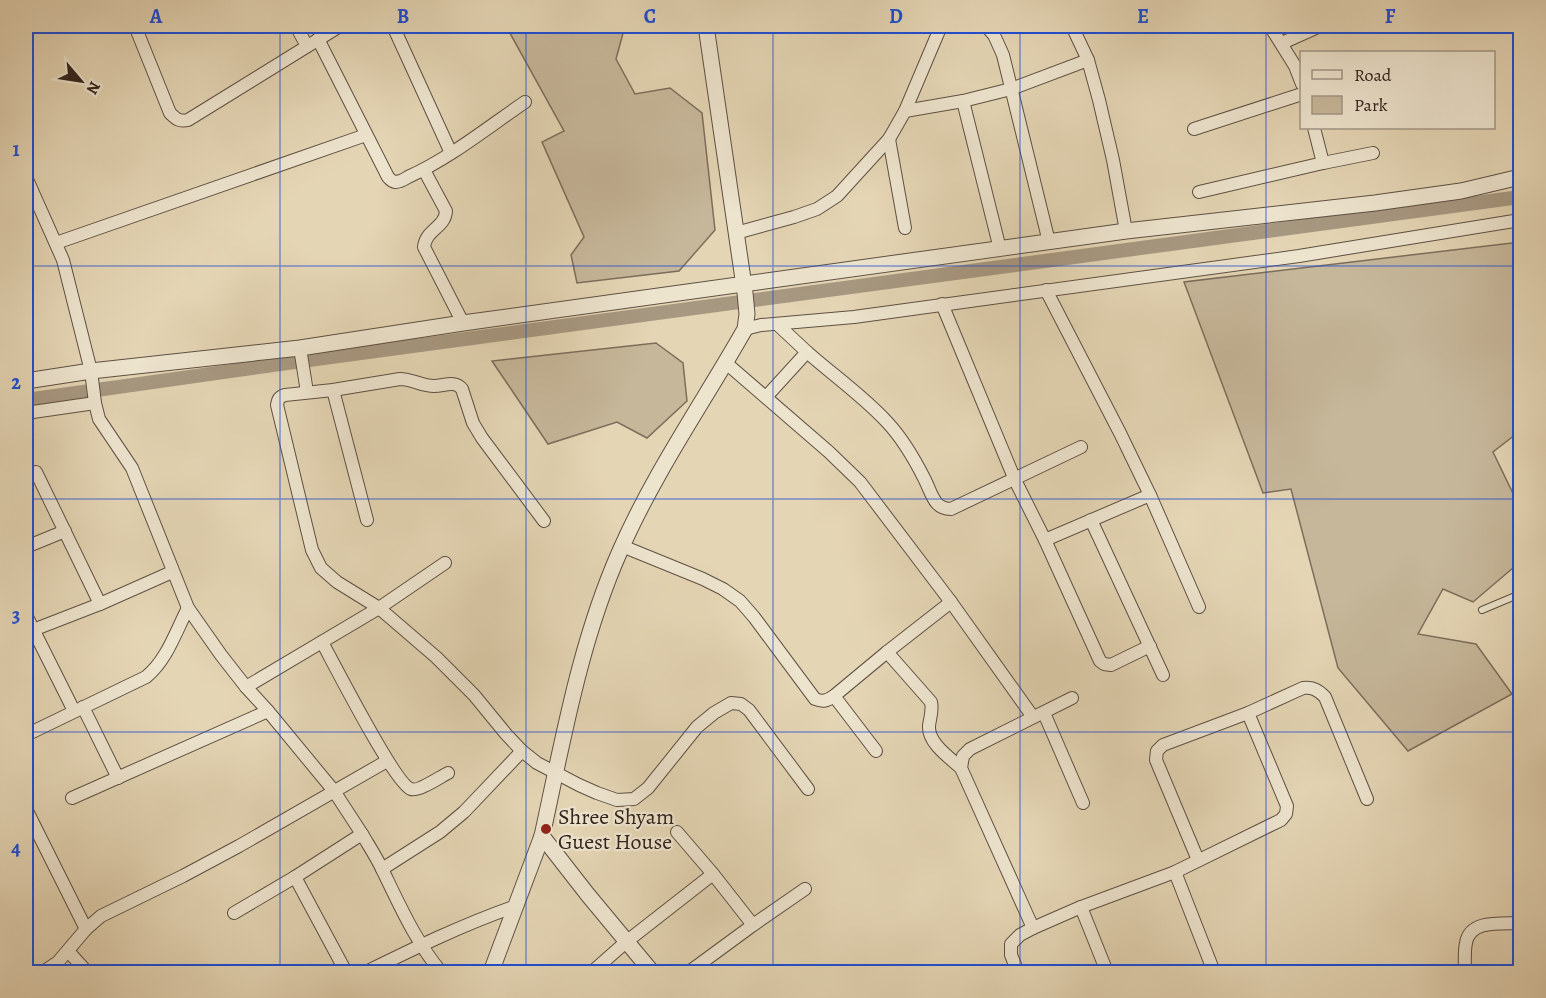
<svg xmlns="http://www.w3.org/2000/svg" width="1546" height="998" font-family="Alegreya,serif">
  <rect width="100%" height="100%" fill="#e4d5b4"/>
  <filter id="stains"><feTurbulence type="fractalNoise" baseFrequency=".00333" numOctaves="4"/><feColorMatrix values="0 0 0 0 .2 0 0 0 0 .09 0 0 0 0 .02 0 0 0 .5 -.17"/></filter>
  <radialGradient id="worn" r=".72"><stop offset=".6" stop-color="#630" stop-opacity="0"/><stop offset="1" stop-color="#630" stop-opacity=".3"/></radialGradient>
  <g fill="#c6b79a" stroke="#7c6d5c" stroke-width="1.5">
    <polygon points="506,26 625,26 616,59 635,94 670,88 702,113 715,230 679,271 577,283 571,255 584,237 542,142 564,131"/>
    <polygon points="1520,242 1520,431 1493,452 1520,508 1520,562 1473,602 1443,589 1418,634 1476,644 1512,694 1408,751 1338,668 1291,489 1263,493 1184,282"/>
    <polygon points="656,343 683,363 687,401 647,438 617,422 548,444 492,361"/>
  </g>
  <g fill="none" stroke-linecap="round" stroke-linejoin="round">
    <polyline stroke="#a79881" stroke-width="14" points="26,400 309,360 1520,197"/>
    <g stroke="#5e5043" stroke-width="8">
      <polyline id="service" points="1482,610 1520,594"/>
    </g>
    <g stroke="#5e5043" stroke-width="14">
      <g id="minor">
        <path d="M135,26L170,113C176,119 179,122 188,120L340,26"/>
        <polyline points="296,26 307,46"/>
        <polyline points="393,26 451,153"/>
        <polyline points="986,26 994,35 1003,55 1049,242"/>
        <polyline points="1072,26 1088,60 1099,100 1113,160 1126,231"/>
        <polyline points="1270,26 1295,66 1302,84"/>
        <path d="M318,39L388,177C390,179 391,181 395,182C399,182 405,179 408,177C450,158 487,128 525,102"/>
        <polyline points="1282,43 1320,26"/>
        <polyline points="963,101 1000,249"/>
        <polyline points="905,111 963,101 1011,89 1088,60"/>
        <polyline points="1314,128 1323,163"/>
        <polyline points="1194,129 1302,94"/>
        <polyline points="889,139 905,228"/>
        <path d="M424,170L446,211C445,228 426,229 424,247L463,323"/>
        <polyline points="26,177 63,260 91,371 95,403 99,419 132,468 188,608 221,655 246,687 268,711 334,791 362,834 295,877 234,913"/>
        <polyline points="1199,192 1323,163 1373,153"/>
        <polyline points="736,233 794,217 817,209 837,196 889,139 905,111 941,26"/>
        <polyline points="56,243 366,135"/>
        <polyline points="1046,290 1120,433 1150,495 1199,607"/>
        <polyline points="942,304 1015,480 1045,540 1100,661 1104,664 1111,665 1150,646"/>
        <polyline points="745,329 761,325 854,317 1299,256 1520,220"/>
        <polyline points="300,348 307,392"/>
        <path d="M807,352C833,375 863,396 887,422C903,439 915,460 925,480C932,494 934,509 951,509L1081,447"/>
        <polyline points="726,363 829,452 860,482 951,602 1033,717"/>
        <polyline points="333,390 367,520"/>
        <polyline points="766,397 807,352 777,324"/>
        <polyline points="26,413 95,403"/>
        <polyline points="36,472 100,604"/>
        <polyline points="1091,520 1163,675"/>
        <polyline points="1045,540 1150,495"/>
        <path d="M622,546L703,579L723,589L740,601L754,617L815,699C823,702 827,701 834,696L887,652L951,602"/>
        <polyline points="26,547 65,531"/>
        <polyline points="26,615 74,711"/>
        <polyline points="33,630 100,604 172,572"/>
        <path d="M322,642C334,664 395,784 411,789C418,792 440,777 448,773"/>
        <path d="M887,652L931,702C933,711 930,717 929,726C928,743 949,757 961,768"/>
        <polyline points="246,687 379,608 445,563"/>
        <polyline points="834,696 876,751"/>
        <polyline points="83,707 118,778"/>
        <polyline points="1044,713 1083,803"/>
        <path d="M26,735L146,677C167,660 176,631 188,608"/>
        <path d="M522,751L506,734L474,695L436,657L379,608L337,582L321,568L312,550L277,405C278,399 279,397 285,395L333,390L400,379C412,379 422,386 434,386C444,386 455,380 462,389L473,423L482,438L544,521"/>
        <polyline points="72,798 268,711"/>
        <polyline points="26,809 86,929"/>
        <polyline points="677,832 713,874 753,925"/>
        <path d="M362,834C369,846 377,858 383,871C400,906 416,942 441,972"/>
        <path d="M1198,860L1156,760L1157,751L1163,745L1248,713L1303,688C1313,687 1318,690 1325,697L1367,799"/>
        <polyline points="382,869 440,832 464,812 522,751 537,763 579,785 597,793 617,800 634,799 648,788 697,727 714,713 731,703 741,704 749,710 808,789"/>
        <polyline points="1175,872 1214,972"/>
        <polyline points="295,877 346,972"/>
        <polyline points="1081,907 1107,972"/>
        <polyline points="1033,928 961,768 963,756 970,749 1072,698"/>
        <polyline points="68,951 87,972"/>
        <polyline points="43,972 58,962 86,929 101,916 183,876 239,846 387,761"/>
        <path d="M366,972C415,948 464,924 516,906"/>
        <polyline points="592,972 626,942 713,874"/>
        <polyline points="689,972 753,925 805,889"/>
        <polyline points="1018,972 1011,955 1011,944 1020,935 1033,928 1081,907 1175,872 1281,820 1286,814 1287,806 1248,713"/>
        <path d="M1465,972C1465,963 1464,952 1466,943C1470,919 1502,924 1520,923"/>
      </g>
    </g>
    <g stroke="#5e5043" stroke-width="17">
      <g id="tertiary">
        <polyline points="26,381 91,371 300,348 463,323 1126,231 1375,203 1461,191 1520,177"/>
        <polyline points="491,972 542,836"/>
        <path d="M652,972L588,895L542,836C563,740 580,641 620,551C654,473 703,403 745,329L747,314L745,293L706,26"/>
      </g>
    </g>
    <use href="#service" stroke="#ede4ce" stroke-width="6"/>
    <use href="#minor" stroke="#ede4ce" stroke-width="12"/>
    <use href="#tertiary" stroke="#ede4ce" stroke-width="15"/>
  </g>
  <path fill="none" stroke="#1d4ed8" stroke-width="1.5" stroke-opacity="0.55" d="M280,26V972M526,26V972M773,26V972M1020,26V972M1266,26V972M26,266H1520M26,499H1520M26,732H1520"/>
  <circle fill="#8f2418" stroke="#ede4ce" stroke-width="2" cx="546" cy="829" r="6"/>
  <g text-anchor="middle" stroke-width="4.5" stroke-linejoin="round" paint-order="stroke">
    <g font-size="22" fill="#31231d" stroke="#ede4ce" text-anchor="start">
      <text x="558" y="824">Shree Shyam<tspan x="558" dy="25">Guest House</tspan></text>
    </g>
  </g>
  <rect width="1546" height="998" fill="none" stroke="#e4d5b4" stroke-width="66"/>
  <rect x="1300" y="51" width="195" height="78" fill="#ede4ce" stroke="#a29787" stroke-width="1.5"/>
  <rect x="1312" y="70" width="30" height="9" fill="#ede4ce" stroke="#a29787" stroke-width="1.5"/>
  <text x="1354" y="81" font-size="18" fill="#31231d">Road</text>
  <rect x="1312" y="96" width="30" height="18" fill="#c6b79a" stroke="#a29787" stroke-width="1.5"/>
  <text x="1354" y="111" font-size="18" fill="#31231d">Park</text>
  <g transform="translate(81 81) rotate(119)" stroke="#ede4ce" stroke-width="4.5" paint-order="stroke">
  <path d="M0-4.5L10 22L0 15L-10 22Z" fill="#31231d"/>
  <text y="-9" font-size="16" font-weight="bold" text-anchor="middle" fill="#31231d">N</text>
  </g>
  <rect x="33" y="33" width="1480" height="932" fill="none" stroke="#1d4ed8" stroke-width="2"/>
  <g font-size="20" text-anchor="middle" font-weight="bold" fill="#1d4ed8">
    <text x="156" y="23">A</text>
    <text x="403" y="23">B</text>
    <text x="650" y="23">C</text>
    <text x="896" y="23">D</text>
    <text x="1143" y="23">E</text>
    <text x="1390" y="23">F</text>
    <text x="16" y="156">1</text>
    <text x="16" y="389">2</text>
    <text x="16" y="622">3</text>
    <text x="16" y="855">4</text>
  </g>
  <rect width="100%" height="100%" filter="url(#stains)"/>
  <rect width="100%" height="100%" fill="url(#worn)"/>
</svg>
